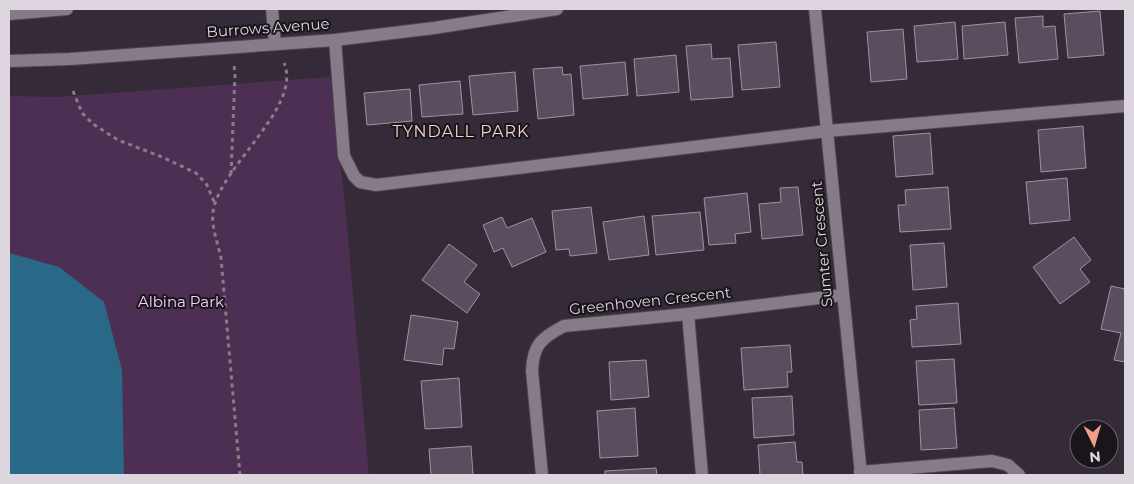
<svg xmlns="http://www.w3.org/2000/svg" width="1134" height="484" font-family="Montserrat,sans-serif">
  <rect width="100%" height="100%" fill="#352a37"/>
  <polygon fill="#4d2f53" points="330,77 345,204 369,475 9,475 9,96 58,97"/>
  <polygon fill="#2a6887" points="9,253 59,267 104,302 122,370 124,475 9,475"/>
  <g fill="#584e5d" stroke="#9d93a3">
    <polygon points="1100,11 1104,55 1068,58 1064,14"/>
    <polygon points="1043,16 1043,27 1055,26 1058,59 1019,63 1015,18"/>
    <polygon points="955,22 958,59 917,62 914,26"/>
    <polygon points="1005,22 1008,55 964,59 962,26"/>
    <polygon points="903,29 907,79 871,82 867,32"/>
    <polygon points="776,42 780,87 742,90 738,45"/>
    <polygon points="711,44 712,59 730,58 733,97 691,100 686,46"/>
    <polygon points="676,55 679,92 637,96 634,59"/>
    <polygon points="625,62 628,95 583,99 580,66"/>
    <polygon points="562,67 563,75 571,74 574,115 538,119 533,69"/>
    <polygon points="515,72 518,111 473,115 469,76"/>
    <polygon points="460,81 463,114 422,117 419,85"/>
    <polygon points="410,89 412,121 367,125 364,93"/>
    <polygon points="1083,126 1086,168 1041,172 1038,130"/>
    <polygon points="930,133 933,174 896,177 893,136"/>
    <polygon points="1067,178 1070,220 1030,224 1026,182"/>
    <polygon points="798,187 803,235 762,239 759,204 781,202 780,188"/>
    <polygon points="948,187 951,229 900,232 898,205 906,205 905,190"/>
    <polygon points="747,193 751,232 735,234 736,243 709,245 704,198"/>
    <polygon points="591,207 597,253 570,256 569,249 556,250 552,211"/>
    <polygon points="700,212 704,250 656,255 652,216"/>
    <polygon points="644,216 649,255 609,260 603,222"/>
    <polygon points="502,217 507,228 532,218 546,252 512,267 503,248 494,252 483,225"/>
    <polygon points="1074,237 1091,260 1080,269 1090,282 1060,304 1033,267"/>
    <polygon points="944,243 947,287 913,290 910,245"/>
    <polygon points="449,244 477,265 464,282 480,294 467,313 422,280"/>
    <polygon points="1111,286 1125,289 1125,362 1114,360 1121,333 1101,329"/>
    <polygon points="958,303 961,344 912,347 910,320 917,319 916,306"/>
    <polygon points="411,315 458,322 454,349 444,348 442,365 404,360"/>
    <polygon points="790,345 792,372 787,372 788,387 744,390 741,348"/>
    <polygon points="954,359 957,403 919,405 916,361"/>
    <polygon points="646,360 649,397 611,400 609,362"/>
    <polygon points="459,378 462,427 425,429 421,381"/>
    <polygon points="792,396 794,435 754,438 752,398"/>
    <polygon points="635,408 638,456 600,458 597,411"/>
    <polygon points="954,408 957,448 921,450 919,410"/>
    <polygon points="795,442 797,462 802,462 803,475 760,475 758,445"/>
    <polygon points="471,446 473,475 431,475 429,449"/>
    <polygon points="656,468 657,475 605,475 605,471"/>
  </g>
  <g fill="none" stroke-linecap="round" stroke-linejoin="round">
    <g stroke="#4e4650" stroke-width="14">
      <g id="minor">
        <polyline points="272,9 275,44"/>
        <polyline points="815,9 861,475"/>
        <polyline points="9,14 67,9"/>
        <polyline points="335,40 344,156 354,176 360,182 376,185 827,131 1125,106"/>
        <polyline points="9,61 70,59 335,40 434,28 557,9"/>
        <polyline points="688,314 702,475"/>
        <polyline points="860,472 992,461 1008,465 1019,475"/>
        <path d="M542,475L532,371C533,345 541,338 564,326L688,314L843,295"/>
      </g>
    </g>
    <g stroke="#867d87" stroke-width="3" stroke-dasharray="4 4" stroke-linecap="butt">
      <polyline points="73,91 82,113 93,124 118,140 162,157 196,173 207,185 215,204"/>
      <polyline points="231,174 235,75 234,65"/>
      <path d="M240,475L221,258C218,243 211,227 213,212C219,167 303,107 284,63"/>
    </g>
    <use href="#minor" stroke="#877b89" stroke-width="12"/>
  </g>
  <g text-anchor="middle" stroke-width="4" stroke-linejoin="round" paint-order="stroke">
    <g font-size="15" fill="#ddd6de" stroke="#19151a">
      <text transform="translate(268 28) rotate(-4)" y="5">Burrows Avenue</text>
      <text transform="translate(822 244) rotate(-95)" y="5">Sumter Crescent</text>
      <text transform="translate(650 301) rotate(-6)" y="5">Greenhoven Crescent</text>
    </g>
    <g font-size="15" fill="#f5d3fc" stroke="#19151a">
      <text x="181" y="307">Albina Park</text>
    </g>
    <g font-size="16" letter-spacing="1" fill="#f4d2ca" stroke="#19151a">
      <text x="461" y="137">TYNDALL PARK</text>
    </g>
  </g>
  <rect width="1134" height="484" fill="none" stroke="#ddd6de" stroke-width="20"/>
  <g transform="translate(1094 444) rotate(175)"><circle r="24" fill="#19151a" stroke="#676268"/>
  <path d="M0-4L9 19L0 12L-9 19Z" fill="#f49e8a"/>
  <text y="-8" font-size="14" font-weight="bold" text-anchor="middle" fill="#ddd6de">N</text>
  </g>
</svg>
